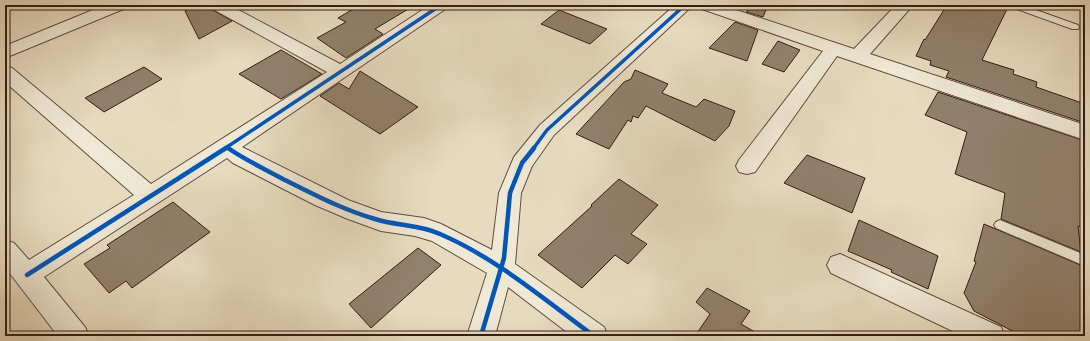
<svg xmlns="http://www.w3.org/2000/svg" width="1090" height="341" font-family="'Libre Caslon Text',serif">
  <rect width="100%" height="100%" fill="#e7dbbf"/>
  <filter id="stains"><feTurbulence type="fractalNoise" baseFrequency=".005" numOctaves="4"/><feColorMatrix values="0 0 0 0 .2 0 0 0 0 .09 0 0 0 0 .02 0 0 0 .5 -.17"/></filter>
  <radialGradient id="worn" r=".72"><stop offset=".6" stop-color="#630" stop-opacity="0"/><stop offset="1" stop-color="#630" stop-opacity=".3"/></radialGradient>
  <g fill="#91806c" stroke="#341e12">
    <polygon points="198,5 204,5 232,21 199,39 185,11"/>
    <polygon points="360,5 415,5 375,29 383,34 346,58 317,38 346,22 338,18"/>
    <polygon points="754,5 768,5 763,17 746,12"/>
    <polygon points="947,5 1009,5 982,60 1014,70 1013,74 1037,82 1036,87 1085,104 1085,123 946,77 949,71 930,65 931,61 916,56 924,39 925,40"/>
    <polygon points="559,10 607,29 590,44 541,24"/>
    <polygon points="735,22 758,30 747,61 709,48"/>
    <polygon points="778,41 800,50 784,72 762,64"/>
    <polygon points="281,50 322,74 281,99 239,74"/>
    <polygon points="144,67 162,79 104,112 85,98"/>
    <polygon points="635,70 668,84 662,93 696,107 704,99 735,111 729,126 715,141 646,106 638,118 633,116 631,122 628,120 609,149 576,134 624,82 631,79"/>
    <polygon points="360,71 418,107 380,134 320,96 339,83 349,89"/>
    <polygon points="938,92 1085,141 1085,228 1078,226 1081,252 1001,219 1005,193 955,174 967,132 925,115"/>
    <polygon points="807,155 865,178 852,213 784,183"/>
    <polygon points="619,179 658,205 631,234 647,244 628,264 615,255 582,288 538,255 592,206 591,205"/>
    <polygon points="173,202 210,232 132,288 126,281 109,293 84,264 110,248 107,245"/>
    <polygon points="859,220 938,256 928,289 891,272 892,270 848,251"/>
    <polygon points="984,224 1085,267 1085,336 1022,336 974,311 964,293 976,262 974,261"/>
    <polygon points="418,248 441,265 371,328 349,304"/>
    <polygon points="707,288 750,311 741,324 762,336 695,336 710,314 696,302"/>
  </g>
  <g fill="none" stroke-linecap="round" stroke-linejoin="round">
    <g stroke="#614d3d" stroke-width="2">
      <g id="service">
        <polygon points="1010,5 1022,5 1078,25 1079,27 1078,29 1072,29 1011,7"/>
        <polygon points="1000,220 1085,255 1085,266 996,228 994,225 996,222"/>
      </g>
    </g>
    <g stroke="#614d3d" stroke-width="2">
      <g id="minor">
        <polygon points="105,5 128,5 126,8 5,58 5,46"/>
        <polygon points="209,5 229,5 340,64 430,5 449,5 447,8 242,147 348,200 381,212 424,218 441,224 492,250 499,193 514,157 540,125 675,5 693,5 554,135 532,166 521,193 515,264 604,327 608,336 572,336 508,287 495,336 467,336 487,273 432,241 415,236 381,231 348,219 315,205 233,163 227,158 44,277 85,327 89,336 58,336 5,267 5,240 14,243 29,260 134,195 5,82 5,66 12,68 151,184 327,72 211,8"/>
        <polygon points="697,5 721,5 854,49 896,5 913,5 870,54 1085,125 1085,140 837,56 755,172 747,174 739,172 736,166 739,160 823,51 699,8"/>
        <polygon points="840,254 1001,327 1005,336 963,336 831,273 827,265 831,257"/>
      </g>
    </g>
    <use href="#service" fill="#efe8d5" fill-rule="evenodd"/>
    <use href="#minor" fill="#efe8d5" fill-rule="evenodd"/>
    <g stroke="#efe8d5" stroke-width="5.5">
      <g id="cycleway-far1">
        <polyline points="227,147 229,149"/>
        <polyline points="224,149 441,5"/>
        <polyline points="533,149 547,130 685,5"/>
      </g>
    </g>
    <g stroke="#efe8d5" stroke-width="7">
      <g id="cycleway">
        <path d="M228,148C245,160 265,169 283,179C313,194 343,210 375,219C396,226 419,224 440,234C496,258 545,300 594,336"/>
        <polyline points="27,275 226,148"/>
        <polyline points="481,336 504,258 510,193 522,163 534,148"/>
      </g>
    </g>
    <use href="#cycleway-far1" stroke="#0057b8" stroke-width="3.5"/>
    <use href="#cycleway" stroke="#0057b8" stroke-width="4.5"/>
  </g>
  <rect width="1090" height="341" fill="none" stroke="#e7dbbf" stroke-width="20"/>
  <rect x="6" y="6" width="1078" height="329" fill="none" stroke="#341e12" stroke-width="2"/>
  <rect x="10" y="10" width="1070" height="321" fill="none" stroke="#341e12"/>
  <rect width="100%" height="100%" filter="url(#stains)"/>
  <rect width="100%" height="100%" fill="url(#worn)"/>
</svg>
